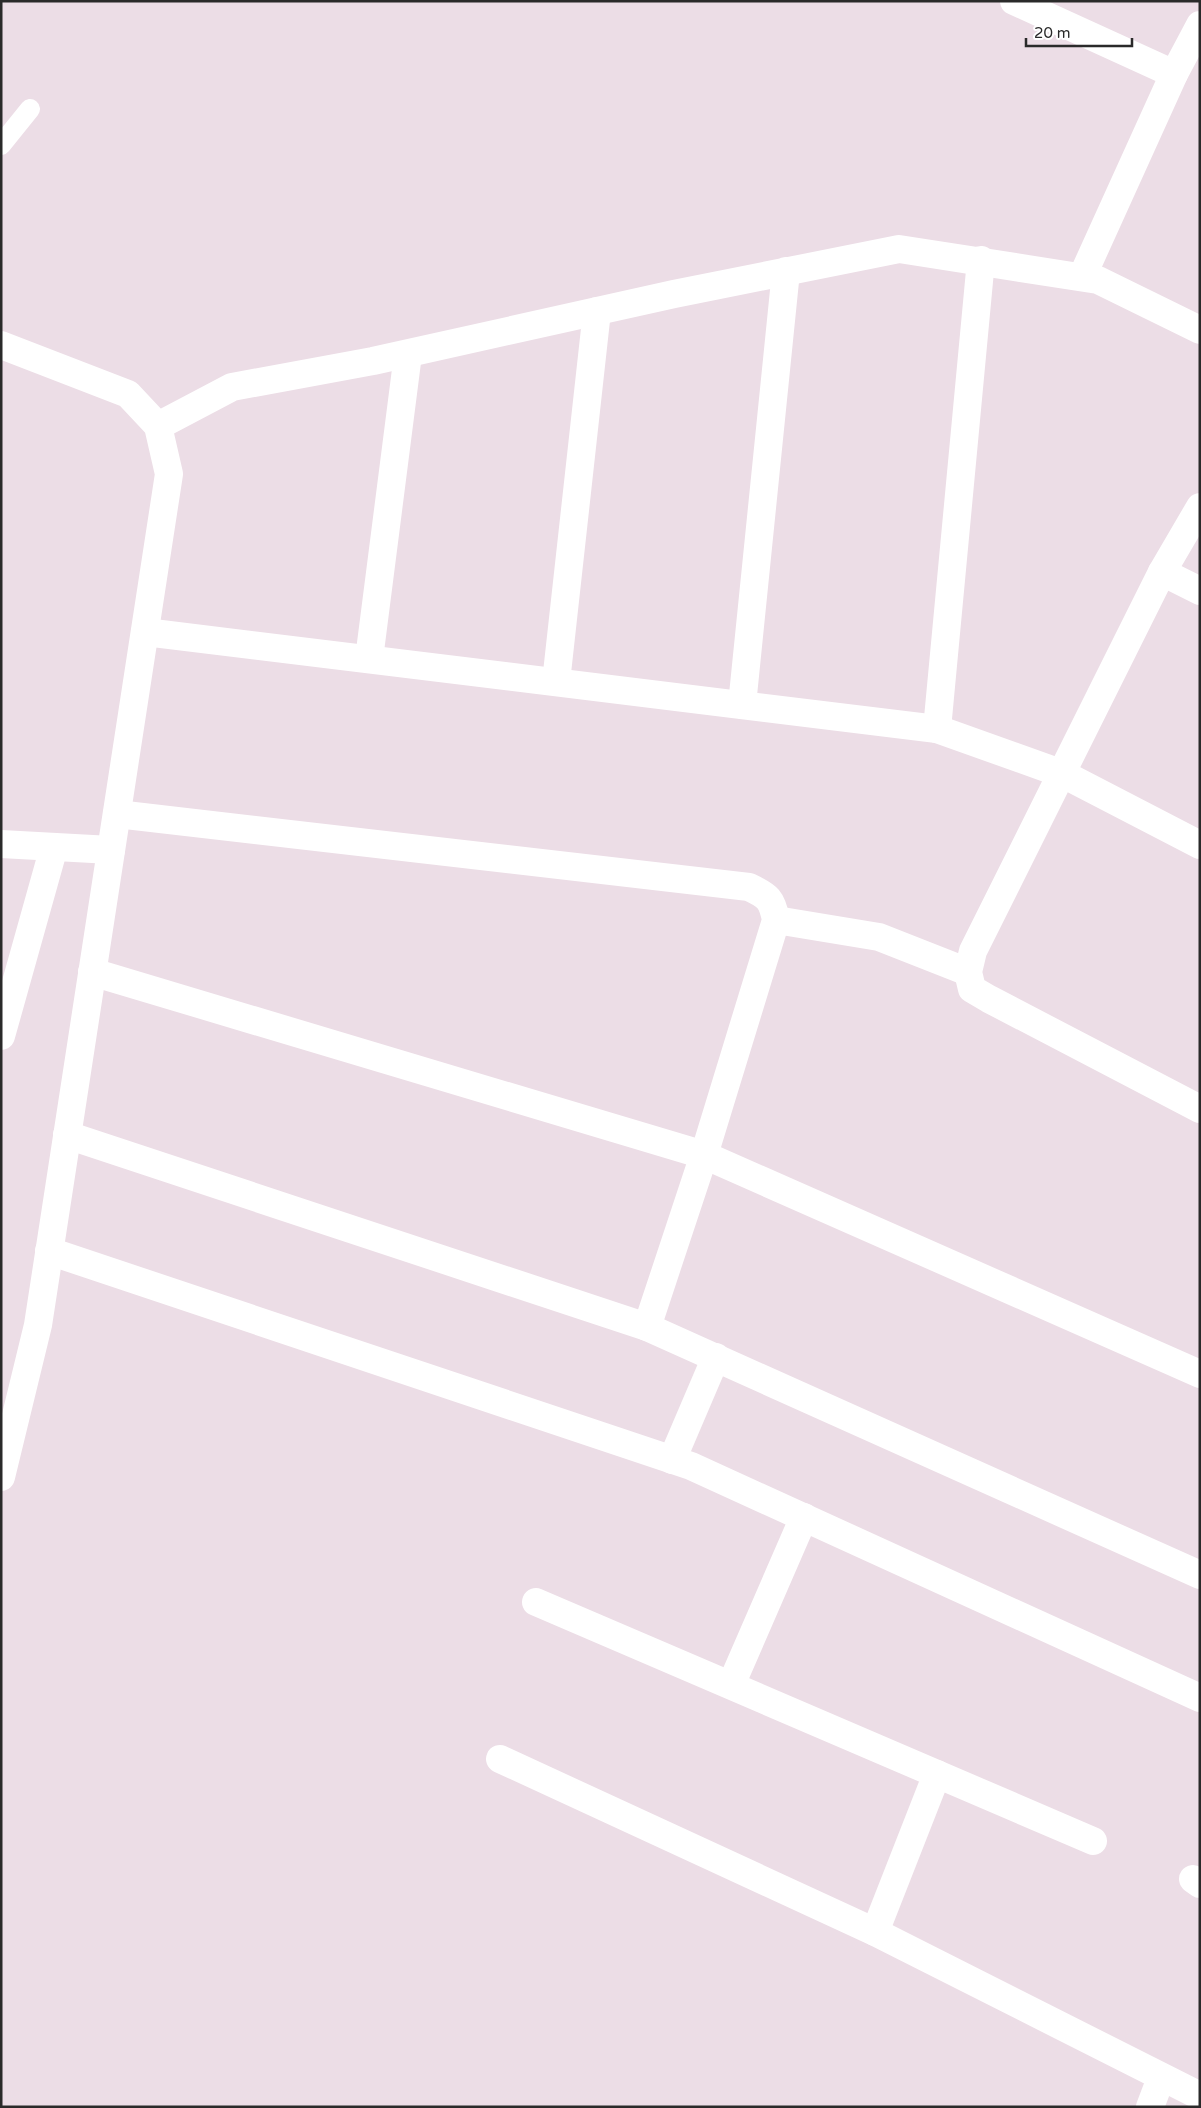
<svg xmlns="http://www.w3.org/2000/svg" width="1201" height="2108" font-family="'Varela Round',sans-serif">
  <rect width="100%" height="100%" fill="#ecdde6"/>
  <g fill="none" stroke-linecap="round" stroke-linejoin="round">
    <polyline stroke="#fff" stroke-width="20" points="1,145 30,109"/>
    <g stroke="#fff" stroke-width="28">
      <polyline points="1014,1 1174,74"/>
      <polyline points="1082,277 1174,74 1200,25"/>
      <polyline points="1,345 128,394 158,426 169,474 38,1325 1,1477"/>
      <polyline points="158,426 232,387 373,361 674,294 899,249 1098,280 1200,330"/>
      <polyline points="1200,507 1162,572 973,951 968,972 972,989 989,999 1200,1109"/>
      <polyline points="1162,572 1200,591"/>
      <polyline points="145,632 937,729 1063,774 1200,845"/>
      <polyline points="369,659 408,354"/>
      <polyline points="556,682 597,311"/>
      <polyline points="742,705 786,271"/>
      <polyline points="937,729 981,260"/>
      <path d="M117,814L749,887C768,896 772,899 776,920L704,1155L647,1327"/>
      <polyline points="1,844 111,850"/>
      <polyline points="776,920 879,937 968,972"/>
      <polyline points="92,972 704,1155 1200,1374"/>
      <polyline points="1,1036 54,847"/>
      <polyline points="67,1135 647,1327 1200,1575"/>
      <polyline points="49,1251 691,1466 1200,1698"/>
      <polyline points="672,1460 716,1357"/>
      <polyline points="536,1602 1093,1841"/>
      <polyline points="731,1685 804,1517"/>
      <polyline points="500,1759 875,1932 1200,2096"/>
      <polyline points="1193,1879 1200,1884"/>
      <polyline points="875,1932 937,1774"/>
      <polyline points="1150,2107 1161,2078"/>
    </g>
  </g>
  <rect width="1201" height="2108" fill="none" stroke="#2a2a2a" stroke-width="5"/>
  <path d="M1026 38v8h106v-8" fill="none" stroke="#2a2a2a" stroke-width="2.5"/>
  <text x="1034" y="38" font-size="15" fill="#2a2a2a" stroke="#ffffff" stroke-width="4" paint-order="stroke">20 m</text>
</svg>
